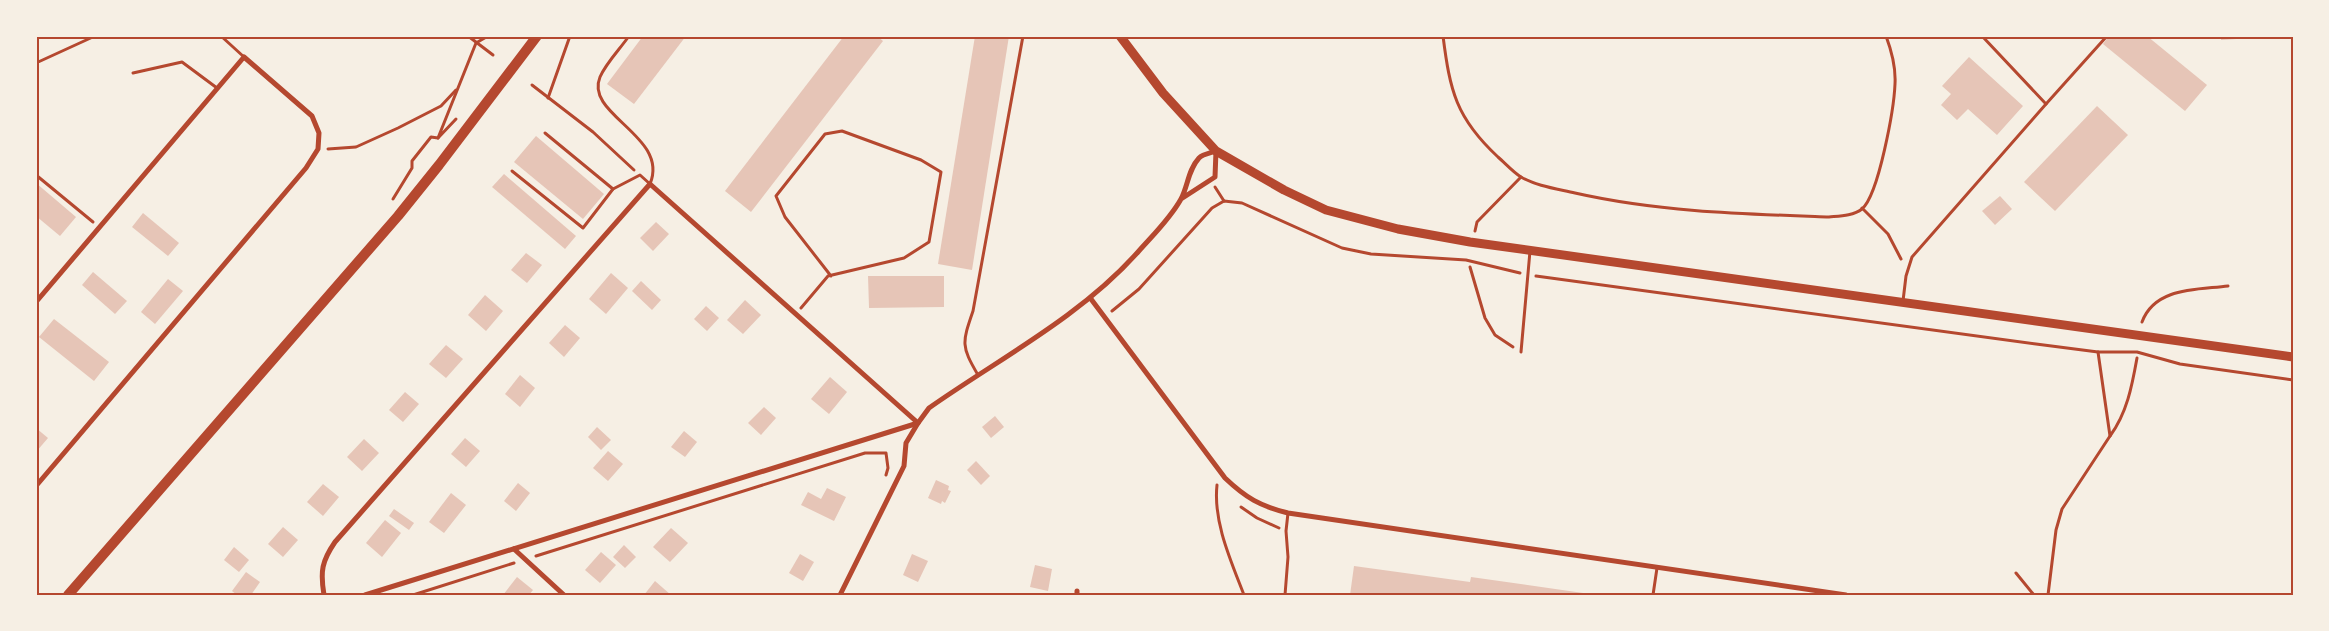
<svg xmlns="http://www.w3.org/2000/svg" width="2329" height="631" font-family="Quicksand,sans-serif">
  <rect width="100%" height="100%" fill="#f6efe4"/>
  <g fill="#e6c5b7">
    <polygon points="643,36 686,36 634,104 607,84"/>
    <polygon points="844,36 877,36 883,41 751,212 725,191"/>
    <polygon points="975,36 1009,36 972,270 938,264"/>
    <polygon points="2109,36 2147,36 2207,85 2185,111 2103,44"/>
    <polygon points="2221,36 2252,36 2252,38 2221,40"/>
    <polygon points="1969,57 2023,106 1997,135 1968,109 1957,120 1941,105 1951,94 1942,86"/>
    <polygon points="2097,106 2128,135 2055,211 2024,182"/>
    <polygon points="536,136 604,194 583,219 514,162"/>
    <polygon points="504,174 576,236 565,249 492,187"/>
    <polygon points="36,183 76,217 60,236 36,216"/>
    <polygon points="2000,196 2012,209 1995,225 1982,211"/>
    <polygon points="143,213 179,243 168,256 132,227"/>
    <polygon points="656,222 669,234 653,251 640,238"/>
    <polygon points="526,253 542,265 527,283 511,270"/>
    <polygon points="93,272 127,301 115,314 82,285"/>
    <polygon points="611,273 628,288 606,314 589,299"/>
    <polygon points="868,276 944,276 944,307 869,308"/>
    <polygon points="168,279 183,291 155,324 141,312"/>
    <polygon points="641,281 661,300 652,310 632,291"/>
    <polygon points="485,295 503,311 486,331 468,315"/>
    <polygon points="745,300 761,315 743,334 727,320"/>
    <polygon points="706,306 719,318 707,331 694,319"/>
    <polygon points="54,319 109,362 94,381 39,337"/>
    <polygon points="565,325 580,338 564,357 549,343"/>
    <polygon points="446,345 463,359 446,378 429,364"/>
    <polygon points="520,375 535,388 520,407 505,394"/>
    <polygon points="830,377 847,392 829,414 811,399"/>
    <polygon points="405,392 419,404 403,422 389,410"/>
    <polygon points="764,407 776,418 761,435 748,423"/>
    <polygon points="995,416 1004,427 991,438 982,427"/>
    <polygon points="597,427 611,440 601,450 588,437"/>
    <polygon points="36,428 48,438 36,452"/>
    <polygon points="684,431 697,442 685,457 671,447"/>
    <polygon points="465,438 480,451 466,467 451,454"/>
    <polygon points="364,439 379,453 362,471 347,457"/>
    <polygon points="608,451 623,464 608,481 593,468"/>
    <polygon points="976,461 990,476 981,485 967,470"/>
    <polygon points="936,480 949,486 948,490 951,491 945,503 942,501 941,504 928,498"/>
    <polygon points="518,483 530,493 516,511 504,501"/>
    <polygon points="323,484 339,497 323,516 307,502"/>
    <polygon points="827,488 846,497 834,521 801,505 808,492 821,499"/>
    <polygon points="451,493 466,505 444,533 429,522"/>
    <polygon points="394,509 414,523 409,530 389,516"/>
    <polygon points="385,520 401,533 382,557 366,543"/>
    <polygon points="283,527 298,540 283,557 268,544"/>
    <polygon points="671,528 688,543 670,562 653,547"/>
    <polygon points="624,545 636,557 625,568 613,557"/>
    <polygon points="234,547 249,560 239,572 224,560"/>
    <polygon points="601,552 616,565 600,583 585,570"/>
    <polygon points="800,554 814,562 803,581 789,573"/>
    <polygon points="912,554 928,561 918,582 903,575"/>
    <polygon points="1035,565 1052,569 1048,591 1030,587"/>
    <polygon points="1354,566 1470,582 1471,577 1597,595 1350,595"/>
    <polygon points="246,572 260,582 251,595 237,595 232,591"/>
    <polygon points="517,577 533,590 529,595 503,595"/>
    <polygon points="655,581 671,595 644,595"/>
  </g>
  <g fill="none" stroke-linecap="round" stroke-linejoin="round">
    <g stroke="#b5482f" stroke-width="3">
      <polyline points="468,36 493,55"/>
      <path d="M1443,36C1450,91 1456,118 1498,157C1505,163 1513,172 1521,177C1536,186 1558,189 1575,193C1659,212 1744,214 1829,217C1839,216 1853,216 1862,209C1879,194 1894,108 1895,84C1896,67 1892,52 1886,36"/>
      <polyline points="36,63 95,36"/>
      <polyline points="532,85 593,132 634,170"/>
      <polyline points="548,98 570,36"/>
      <polyline points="456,119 438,138 476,43 488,36"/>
      <polyline points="328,149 356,147 398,128 441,106 456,90"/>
      <polyline points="36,175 93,222"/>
      <polyline points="1215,187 1224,201"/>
      <polyline points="393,199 412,168 412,161 431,137 438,138"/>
      <polyline points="1862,208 1888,234 1901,259"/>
      <polyline points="1475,231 1477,222 1521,177"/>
      <polyline points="1470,267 1485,318 1495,335 1513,347"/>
      <polyline points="1536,276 2036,344 2098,352 2137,352 2180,364 2293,380"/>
      <polyline points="801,308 828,276 904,258 929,242 941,172 921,160 842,131 825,134 776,196 785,217 831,276"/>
      <polyline points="1112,311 1139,289 1212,208 1224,201 1242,203 1342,248 1371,254 1466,260 1520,273"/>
      <path d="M2142,322C2155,287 2197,290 2228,286"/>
      <path d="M2098,352L2110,436C2127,413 2132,386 2137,358"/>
      <path d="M1217,485C1213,522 1231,561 1244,595"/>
      <polyline points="1241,507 1257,518 1279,528"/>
      <polyline points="536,556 865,453 886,453 888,468 886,475"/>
      <polyline points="2016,573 2034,595"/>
      <polyline points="413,595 514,563"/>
      <polyline points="2048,595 2056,530 2062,509 2110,436"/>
    </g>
    <g stroke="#b5482f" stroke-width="3">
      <polyline points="221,36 244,57"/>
      <polyline points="1982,36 2046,104 2107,36"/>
      <polyline points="133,73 182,62 217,88"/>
      <path d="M545,133L613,189L640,175L650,184C670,136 584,115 600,77C606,63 620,49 629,36"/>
      <polyline points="512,171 583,228 613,189"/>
      <polyline points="1903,301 1906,276 1912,257 2046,104"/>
      <polyline points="1521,352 1530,251"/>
      <path d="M978,375C961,346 962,343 973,311L1023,36"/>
      <polyline points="1285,595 1288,557 1286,531 1288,513"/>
      <polyline points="1653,595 1657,568"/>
    </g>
    <g stroke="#b5482f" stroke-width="5">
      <path d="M1091,299L1225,478C1246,498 1260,506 1288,513L1846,595"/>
      <polyline points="36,302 244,57 312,116 319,133 318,149 306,168 36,486"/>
      <polyline points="514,549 564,595"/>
      <path d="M324,595C320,571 322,561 335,542L650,184L918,423L906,443L904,466L840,595"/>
      <path d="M365,595L918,423L929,408C1000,358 1079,318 1138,252C1152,236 1170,219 1181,199C1188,186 1188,170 1199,158C1203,154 1211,153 1216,151L1215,177L1181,199"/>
      <polyline points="1077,595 1077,591"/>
    </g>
    <polyline stroke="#b5482f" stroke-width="9" points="1120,36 1163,93 1216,151 1284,190 1326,210 1398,229 1470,242 2293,357"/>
    <polyline stroke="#b5482f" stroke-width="10" points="68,595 398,216 439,165 537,36"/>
  </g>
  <rect width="2329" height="631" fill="none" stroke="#f6efe4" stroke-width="75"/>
  <rect x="38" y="38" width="2254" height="556" fill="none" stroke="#b5482f" stroke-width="2"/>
</svg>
